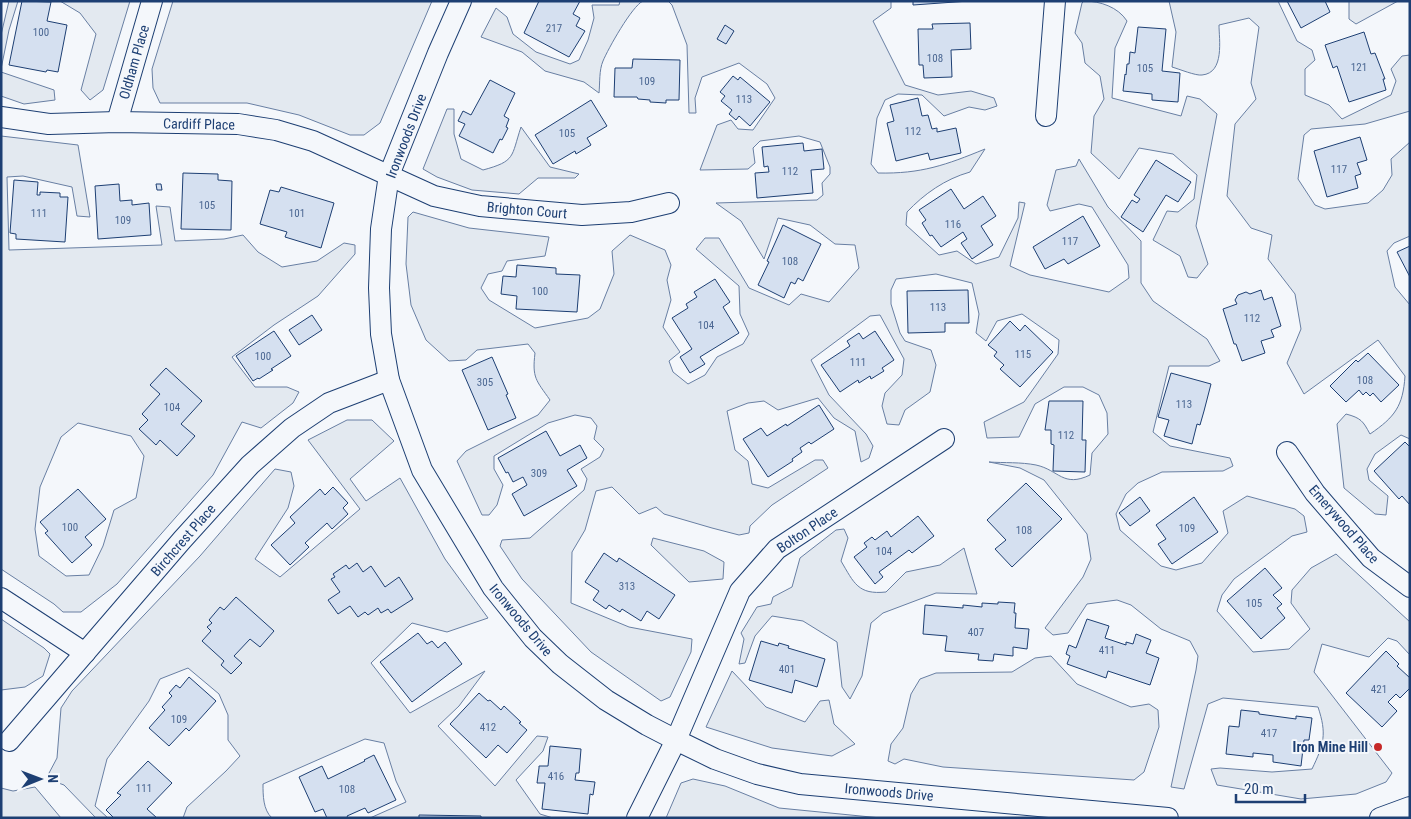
<svg xmlns="http://www.w3.org/2000/svg" width="1411" height="819" font-family="'Roboto Condensed',sans-serif">
  <rect width="100%" height="100%" fill="#f4f7fb"/>
  <g fill="#e3e9f0" stroke="#687fa3" fill-rule="evenodd">
    <polygon points="9,1 18,1 9,30 1,69 1,35"/>
    <polygon points="60,1 130,1 103,90 90,100 81,90 96,34 80,13"/>
    <polygon points="173,1 432,1 380,123 364,135 350,135 299,115 247,103 160,103 153,88 152,69"/>
    <path d="M620,1H643C632,6 608,49 603,61C599,70 600,83 599,93L584,82L545,71L522,52L481,37L496,8L507,17L513,34L536,52L570,64L579,60L588,40L594,18L592,5H619Z"/>
    <path d="M668,1H891V8L873,21L905,85L938,95L971,91L994,98L997,106L985,110L969,107L944,116L922,95L898,94L885,100L877,118L871,164L878,173C921,174 946,165 985,149L970,172C945,179 924,194 907,212L906,225L939,255L957,251L976,264L999,257L1018,218L1019,202L1025,203L1010,266L1030,275L1109,292L1129,278L1128,265L1092,207L1079,204L1050,211L1047,205L1056,170L1076,166L1079,159L1108,207L1141,241V283L1153,301L1207,339L1220,361L1209,366H1169L1153,432L1170,446L1230,458L1233,466L1223,471L1162,472L1138,483L1126,494L1116,514L1120,530L1161,566L1176,570L1202,563L1228,533L1223,511L1247,496L1295,509L1304,516L1307,532L1292,536L1234,579L1222,595L1217,611L1253,652L1289,649L1310,629L1291,603L1292,590L1311,568L1336,554L1410,622V655L1397,641L1388,638L1369,657L1322,644L1314,672L1392,773L1386,782L1356,794L1301,799L1217,785L1211,769L1220,768L1272,772L1312,769C1324,744 1327,734 1318,707L1223,698L1208,704L1184,789L1171,787L1196,670L1198,656L1190,641L1161,629L1131,605L1117,600L1087,604L1068,633L1053,635L1045,628L1083,577L1091,559L1087,534L1044,480L1020,468L989,462C1004,463 1021,462 1036,465C1059,470 1063,488 1090,475L1092,453L1108,434L1107,413L1099,395L1083,387H1064L1035,404L1019,437L987,438L984,422L1024,402L1058,354L1059,340L1022,314L997,321L986,341L976,333L979,314L972,283L936,274L896,279L891,290V304L900,333L905,341L931,350L936,365L930,392L905,410L899,425L887,424L882,406L885,393L902,375L904,359L880,315L870,316L811,360L829,395L866,434L873,446L869,458L861,462L855,431L834,418L818,398L778,410L764,401L748,403L727,411L735,450L748,461L752,484L768,488L815,460H823L828,468L772,505L750,526L749,533L739,535L712,528L664,514L656,507L639,514L612,487L596,491L585,530L572,552L571,603L629,627L692,639L691,652L670,697L661,701L591,652L522,579L500,546L502,540L530,538L584,490L587,479L581,469L600,457L604,449L594,439L597,426L591,418L575,415L548,423L494,456V469L503,485L497,505L489,515H482L457,461L466,451L538,415L550,400C536,380 532,378 535,353L528,344L477,350L466,360L449,361L426,340L411,305L406,264L408,217L413,212L469,228L549,237L545,256L507,261L502,271L488,274L481,288L489,300L535,328L588,318L600,309L614,274L612,251L630,235L665,250L671,265L667,280L671,300L663,327L680,352L669,361L673,372L688,384L705,375L717,357L743,344L749,334L740,314L739,286L696,249L705,238H719L749,288L789,305L801,294L829,302L859,268L855,245L835,244L810,225L778,218L764,259L741,221L716,203L817,200L823,195L822,183L830,174V167L820,142L799,136L760,141L753,148L755,163L748,169L700,170L717,125L731,120L738,129L753,130L775,98L767,84L739,63L702,77L695,98L696,113H689L687,45L672,5Z"/>
    <path d="M1084,1C1100,1 1118,7 1127,21L1115,48L1112,98L1181,116L1187,96L1200,99L1217,114L1196,226L1208,264L1197,278L1188,277L1180,256L1153,240L1167,211L1178,212L1194,199L1197,175L1173,154L1139,148L1119,179L1091,153L1094,116L1104,99L1100,76L1085,63L1082,43L1075,33L1082,3Z"/>
    <path d="M1169,1H1278L1297,41L1312,50L1315,60L1305,69V95L1329,105L1342,119L1391,95L1396,81L1391,69L1402,56L1410,55V111L1365,124L1311,129L1304,135L1298,179L1315,205L1325,209L1368,203L1383,190L1392,175L1391,159L1410,142V236L1394,243L1387,251L1395,287L1410,305V439L1401,435L1375,454L1367,469L1369,480L1388,496L1386,515L1375,514L1344,488L1337,424L1346,414C1361,418 1363,421 1370,434C1395,417 1403,406 1405,376L1378,340L1304,394L1287,363L1301,329L1295,294L1268,259L1272,235L1251,228L1227,196L1235,124L1256,99L1251,83L1259,27L1249,18L1219,25C1219,39 1225,73 1202,75C1196,76 1179,69 1172,67L1176,32Z"/>
    <polygon points="1349,1 1398,1 1356,24 1349,19"/>
    <polygon points="1,72 54,90 55,100 24,104 1,96"/>
    <path d="M447,109H454V134L461,159L483,170C516,161 511,157 521,127L550,167L579,174L575,178H538L519,194L472,190L437,177L423,169Z"/>
    <path d="M1,136L78,145L90,217L77,216L72,187L23,176L7,177L9,250L162,245L156,206L170,207L175,241L224,239L243,235L258,252L282,267L317,261L344,243L355,245V254L318,296L274,325L232,357L255,387H287L299,392L293,403L261,428L242,422L213,475L117,584L81,612H63L54,604L1,569ZM78,423L131,436L144,456L136,498L114,510L103,546L89,575L66,576L39,556L35,529L40,487L61,437Z"/>
    <path d="M347,420H372L394,441L350,479L366,501L400,478L445,559L488,618L447,632L412,623L371,663L410,713L485,671L459,706L438,726L495,786L537,736L548,737L543,751L516,780L540,814L553,818H370L406,802L396,781L384,743L365,739L263,784C263,795 263,810 272,818H183L187,807L226,771L240,756L228,740V715L219,694L188,668L160,679L149,701L107,759L95,806L108,818H96L64,785L53,781L48,775L57,758L61,708L72,691L200,556L275,469L291,472L294,486L288,508L255,559L280,577L360,509L308,440Z"/>
    <path d="M844,529L848,538L841,561C854,583 858,595 886,592L906,572L940,565L964,548L977,594L936,593L883,613L871,623L862,676L850,699L842,687L837,642L803,621L772,616L755,636L745,663L739,664L744,639L741,633L757,607L771,604L773,597L792,587L800,558L836,530Z"/>
    <polygon points="653,538 704,551 724,562 723,579 689,582 651,545"/>
    <polygon points="1,619 44,648 50,654 43,676 25,687 1,690"/>
    <polygon points="1051,656 1077,684 1131,707 1149,704 1158,710 1159,727 1144,772 1134,780 943,767 904,759 895,764 888,761 891,744 903,728 911,694 920,679 936,673 1012,672 1035,658"/>
    <polygon points="732,671 766,707 805,722 820,701 829,700 834,724 855,744 832,756 772,748 706,727"/>
    <polygon points="693,779 725,786 779,808 881,818 666,818 681,783"/>
    <polygon points="35,787 61,818 1,818 1,788 13,791"/>
  </g>
  <g fill="#d5e0f0" stroke="#1d3f73">
    <polygon points="22,1 51,2 47,21 67,25 58,72 47,70 46,72 9,65"/>
    <polygon points="539,1 580,1 573,14 580,18 576,26 585,31 569,57 524,33"/>
    <polygon points="913,1 969,1 913,5"/>
    <polygon points="1287,1 1325,1 1330,12 1301,28"/>
    <polygon points="970,23 971,49 951,50 952,77 924,78 923,65 919,65 918,29 933,29 932,24"/>
    <polygon points="725,25 734,31 726,44 717,39"/>
    <polygon points="1138,27 1166,29 1162,71 1180,73 1178,102 1152,100 1152,94 1123,91 1125,74 1126,75 1127,64 1129,64 1130,52 1135,53"/>
    <polygon points="1364,32 1371,54 1375,53 1385,79 1383,79 1386,90 1349,102 1337,66 1333,68 1325,45"/>
    <polygon points="633,59 680,60 679,100 666,100 666,103 650,102 650,100 638,99 637,97 614,97 615,68 632,68"/>
    <polygon points="733,76 738,80 740,77 770,102 750,126 739,116 736,120 729,114 732,110 721,101 725,96 720,92"/>
    <polygon points="490,80 515,93 504,116 509,119 506,127 508,128 502,140 500,139 493,153 459,136 465,124 458,121 463,111 471,115"/>
    <polygon points="918,98 922,116 928,115 932,129 937,128 937,132 956,128 961,153 930,160 928,153 896,161 887,123 894,121 890,105"/>
    <polygon points="591,100 607,126 587,138 591,145 576,154 575,151 553,164 535,135"/>
    <polygon points="1360,137 1367,160 1357,163 1361,174 1355,176 1358,188 1327,197 1314,151"/>
    <polygon points="803,143 804,151 822,149 824,169 811,170 813,193 757,198 755,173 769,172 768,166 764,167 762,147"/>
    <polygon points="1156,160 1191,182 1178,202 1166,195 1143,232 1121,217 1132,200 1137,203 1140,199 1134,195"/>
    <polygon points="183,173 218,174 218,180 232,181 231,230 181,229"/>
    <polygon points="14,180 38,182 37,195 40,195 40,192 60,193 60,197 68,197 65,242 16,239 16,234 10,233"/>
    <polygon points="119,184 120,201 132,200 132,205 149,203 151,235 98,239 95,186"/>
    <polygon points="156,184 161,184 162,190 157,190"/>
    <polygon points="281,187 334,203 321,248 285,237 287,232 260,224 270,190 279,192"/>
    <polygon points="951,189 964,209 983,196 996,216 981,226 993,245 972,259 961,243 967,239 963,232 941,247 932,235 930,236 922,223 926,220 919,210"/>
    <polygon points="1083,216 1100,246 1068,264 1064,259 1045,269 1033,247"/>
    <polygon points="783,225 821,244 803,281 798,278 795,284 791,282 784,298 758,285 769,262 767,261"/>
    <polygon points="1410,246 1410,277 1397,252"/>
    <polygon points="517,265 556,268 556,274 580,275 577,312 516,309 517,296 501,294 503,276 516,277"/>
    <polygon points="715,279 730,302 723,307 739,333 700,357 705,364 690,373 680,357 692,349 672,318 688,308 686,304 697,297 694,292"/>
    <polygon points="968,290 969,323 945,323 945,332 908,333 907,291"/>
    <polygon points="1261,290 1264,300 1272,297 1281,326 1271,330 1274,337 1261,341 1265,353 1242,361 1236,344 1234,344 1223,309 1237,304 1235,300 1238,295 1246,292 1250,294"/>
    <polygon points="312,315 322,330 299,345 289,330"/>
    <polygon points="1010,321 1020,331 1025,325 1053,352 1020,387 1000,369 1004,365 994,356 997,352 988,345"/>
    <polygon points="274,331 291,356 271,369 273,370 262,377 259,379 258,378 253,381 236,356"/>
    <polygon points="875,331 894,360 882,368 884,371 871,379 870,376 859,383 858,380 840,392 821,365 850,346 847,341 859,333 863,339"/>
    <polygon points="1368,353 1399,385 1381,402 1373,393 1370,396 1366,392 1363,395 1359,390 1346,402 1330,386 1356,360 1358,362"/>
    <polygon points="492,357 508,394 506,395 516,418 488,430 462,370"/>
    <polygon points="166,368 202,401 181,424 195,436 177,456 160,440 156,445 139,429 148,420 142,414 160,394 150,385"/>
    <polygon points="1171,373 1211,384 1204,411 1200,425 1197,424 1192,444 1164,436 1169,420 1158,417"/>
    <polygon points="1049,401 1083,401 1082,440 1086,440 1085,472 1053,471 1054,445 1051,444 1051,430 1045,430"/>
    <polygon points="819,405 834,429 811,444 809,442 800,448 802,452 792,459 793,461 768,477 743,439 761,428 767,436 786,424 787,426"/>
    <polygon points="546,431 560,456 580,445 587,458 567,470 577,486 524,516 512,494 527,485 523,477 513,482 508,472 506,473 498,458"/>
    <polygon points="1405,442 1410,447 1410,505 1402,496 1399,499 1374,471"/>
    <polygon points="1026,483 1062,519 1012,567 995,549 1006,540 987,520"/>
    <polygon points="333,487 348,503 343,508 348,514 332,529 327,523 305,543 309,547 290,565 271,545 295,523 290,517 320,489 325,495"/>
    <polygon points="78,489 106,519 85,537 92,545 72,563 45,533 48,531 40,522"/>
    <polygon points="1140,497 1150,511 1130,526 1119,513"/>
    <polygon points="1194,497 1218,532 1172,564 1158,544 1166,539 1156,525"/>
    <polygon points="918,516 934,536 912,553 909,550 879,572 883,577 875,584 854,557 867,547 864,543 872,537 875,540 887,531 891,537"/>
    <polygon points="604,553 617,562 619,558 675,595 659,619 647,611 641,621 622,609 620,612 609,605 606,609 593,600 599,591 585,582"/>
    <polygon points="357,563 363,572 371,566 385,587 399,577 413,599 391,613 388,609 381,613 378,608 368,615 365,612 358,617 350,606 338,614 328,600 340,592 331,579 335,577 333,574 346,565 349,569"/>
    <polygon points="1265,568 1282,588 1273,595 1282,604 1277,608 1285,618 1261,639 1227,601"/>
    <polygon points="236,597 274,631 260,647 250,639 234,656 242,663 231,674 221,665 224,661 202,641 211,631 207,627 212,623 209,620 220,607 224,610"/>
    <polygon points="998,602 1015,603 1014,613 1016,613 1015,628 1029,629 1027,649 1013,647 1013,656 994,654 993,661 978,660 979,654 945,651 947,636 923,634 925,605 963,608 963,605 982,607 982,603 998,604"/>
    <polygon points="1087,619 1109,626 1105,638 1126,645 1126,642 1133,644 1136,634 1151,640 1146,653 1159,658 1150,685 1108,671 1106,678 1067,664 1070,656 1066,654 1069,645 1076,648"/>
    <polygon points="418,633 427,644 432,641 438,648 445,642 462,664 412,702 380,662"/>
    <polygon points="761,641 778,646 779,643 789,646 788,648 825,659 817,687 795,680 792,693 749,680"/>
    <polygon points="1386,651 1399,664 1397,666 1410,678 1410,688 1400,698 1396,694 1388,702 1397,711 1382,727 1346,693"/>
    <polygon points="189,677 216,701 189,731 186,728 169,746 149,728 165,710 162,707 172,696 169,693 176,685 180,688"/>
    <polygon points="479,693 488,701 490,700 501,710 504,706 521,722 519,723 527,730 507,753 498,745 486,758 450,724"/>
    <polygon points="1241,710 1259,712 1259,714 1296,719 1296,716 1312,718 1309,740 1304,740 1301,766 1273,762 1273,755 1253,753 1253,757 1226,754 1229,726 1239,727"/>
    <polygon points="550,746 581,749 579,773 576,773 575,780 595,782 593,795 590,794 588,814 542,809 545,783 537,783 539,768 539,766 548,766"/>
    <polygon points="374,755 396,800 368,813 365,808 347,816 348,818 327,818 323,809 315,812 299,777 322,766 328,779 365,761 364,760"/>
    <polygon points="148,761 172,783 147,809 157,818 114,818 106,810 121,795 117,793"/>
    <polygon points="419,815 481,816 481,818 419,818"/>
  </g>
  <g fill="none" stroke-linecap="round" stroke-linejoin="round">
    <g stroke="#1d3f73" stroke-width="22">
      <g id="minor">
        <polyline points="461,1 438,53 389,175 381,229 379,288 381,334 389,380 422,470 493,588 533,638 560,664 606,700 647,725 676,740 715,759 757,774 800,784 1168,818"/>
        <polyline points="1046,116 1055,1"/>
        <polyline points="1,117 49,124 117,122 238,124 276,130 313,141 434,196 480,206 582,215 631,212 669,203"/>
        <polyline points="117,122 152,1"/>
        <polyline points="1287,452 1315,493 1371,558 1410,587"/>
        <polyline points="1,598 85,653"/>
        <polyline points="9,741 182,540 250,465 292,428 329,403 389,380"/>
        <polyline points="637,818 676,740 740,591 777,549 944,439"/>
        <polyline points="1380,818 1410,807"/>
      </g>
    </g>
    <use href="#minor" stroke="#f4f7fb" stroke-width="20"/>
  </g>
  <circle fill="#c62828" stroke="#f4f7fb" stroke-width="2" cx="1378" cy="747" r="5"/>
  <g text-anchor="middle" stroke-width="4" stroke-linejoin="round" paint-order="stroke">
    <g font-size="11" fill="#4b6792">
      <text x="554" y="32">217</text>
      <text x="41" y="36">100</text>
      <text x="935" y="62">108</text>
      <text x="1359" y="71">121</text>
      <text x="1145" y="72">105</text>
      <text x="647" y="85">109</text>
      <text x="744" y="103">113</text>
      <text x="913" y="135">112</text>
      <text x="567" y="137">105</text>
      <text x="1339" y="173">117</text>
      <text x="790" y="175">112</text>
      <text x="207" y="209">105</text>
      <text x="39" y="217">111</text>
      <text x="297" y="217">101</text>
      <text x="123" y="224">109</text>
      <text x="953" y="228">116</text>
      <text x="1070" y="245">117</text>
      <text x="790" y="265">108</text>
      <text x="540" y="295">100</text>
      <text x="938" y="311">113</text>
      <text x="1252" y="322">112</text>
      <text x="706" y="329">104</text>
      <text x="1023" y="358">115</text>
      <text x="263" y="360">100</text>
      <text x="858" y="366">111</text>
      <text x="1365" y="384">108</text>
      <text x="485" y="386">305</text>
      <text x="1184" y="408">113</text>
      <text x="172" y="411">104</text>
      <text x="1066" y="439">112</text>
      <text x="539" y="477">309</text>
      <text x="70" y="531">100</text>
      <text x="1187" y="532">109</text>
      <text x="1024" y="534">108</text>
      <text x="884" y="555">104</text>
      <text x="627" y="590">313</text>
      <text x="1254" y="607">105</text>
      <text x="976" y="636">407</text>
      <text x="1107" y="654">411</text>
      <text x="787" y="673">401</text>
      <text x="1379" y="693">421</text>
      <text x="179" y="723">109</text>
      <text x="488" y="731">412</text>
      <text x="1269" y="737">417</text>
      <text x="556" y="780">416</text>
      <text x="144" y="792">111</text>
      <text x="347" y="793">108</text>
    </g>
    <g font-size="14" fill="#1d3f73" stroke="#f4f7fb">
      <text transform="translate(134 62) rotate(-74)" y="5">Oldham Place</text>
      <text transform="translate(199 124) rotate(1)" y="5">Cardiff Place</text>
      <text transform="translate(406 136) rotate(-69)" y="5">Ironwoods Drive</text>
      <text transform="translate(527 210) rotate(5)" y="5">Brighton Court</text>
      <text transform="translate(1344 524) rotate(49)" y="5">Emerywood Place</text>
      <text transform="translate(807 530) rotate(-34)" y="5">Bolton Place</text>
      <text transform="translate(183 540) rotate(-49)" y="5">Birchcrest Place</text>
      <text transform="translate(521 620) rotate(50)" y="5">Ironwoods Drive</text>
      <text transform="translate(889 792) rotate(5)" y="5">Ironwoods Drive</text>
    </g>
    <g font-size="14" font-weight="bold" fill="#1d3f73" stroke="#f4f7fb" text-anchor="end">
      <text x="1368" y="752">Iron Mine Hill</text>
    </g>
  </g>
  <rect width="1411" height="819" fill="none" stroke="#1d3f73" stroke-width="5"/>
  <g transform="translate(40 779) rotate(89)" stroke="#f4f7fb" stroke-width="4" paint-order="stroke">
  <path d="M0-4L9 19L0 12L-9 19Z" fill="#1d3f73"/>
  <text y="-8" font-size="14" font-weight="bold" text-anchor="middle" fill="#1d3f73">N</text>
  </g>
  <path d="M1236 794v8h69v-8" fill="none" stroke="#1d3f73" stroke-width="2.5"/>
  <text x="1244" y="794" font-size="15" fill="#1d3f73" stroke="#f4f7fb" stroke-width="4" paint-order="stroke">20 m</text>
</svg>
